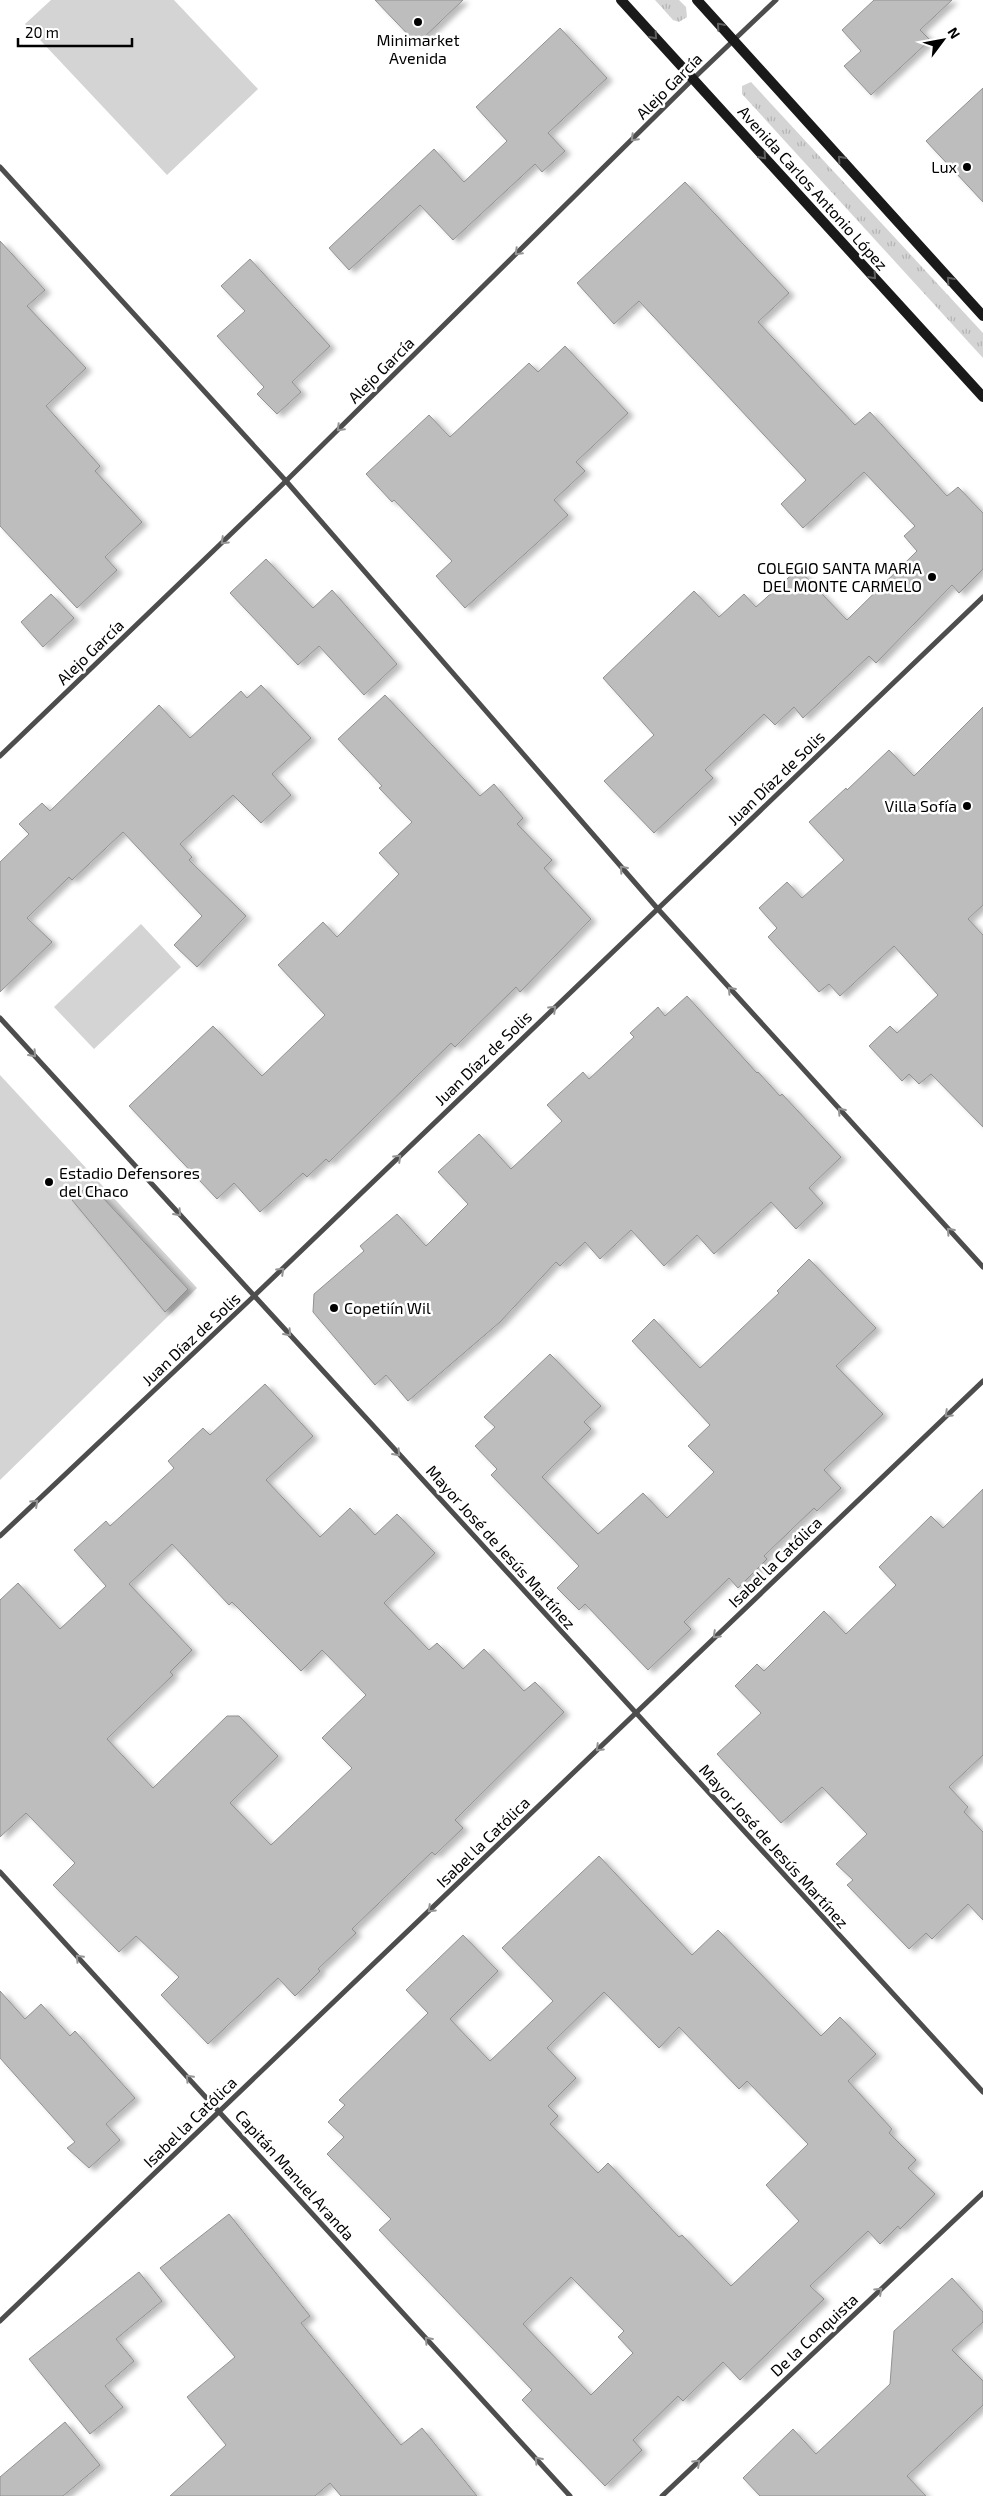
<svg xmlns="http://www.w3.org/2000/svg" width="983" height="2496" font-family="'Exo 2',sans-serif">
  <defs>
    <pattern id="grass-tufts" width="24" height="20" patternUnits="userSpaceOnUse" patternTransform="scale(1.25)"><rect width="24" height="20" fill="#d4d4d4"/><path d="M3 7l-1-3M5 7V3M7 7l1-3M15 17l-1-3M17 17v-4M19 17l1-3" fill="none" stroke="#b4b4b4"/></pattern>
    <filter id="shadow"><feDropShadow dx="5.5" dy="3" stdDeviation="2.5" flood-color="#0004"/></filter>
  </defs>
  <rect width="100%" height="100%" fill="#fff"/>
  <g fill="url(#grass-tufts)">
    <polygon points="655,0 679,0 686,7 687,17 679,22 673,20"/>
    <polygon points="751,82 983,333 983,358 742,94 742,86"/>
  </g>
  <g fill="#d4d4d4">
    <polygon points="51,0 174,0 258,89 167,175 25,24"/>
    <polygon points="141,924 181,967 94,1049 54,1007"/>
    <polygon points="0,1075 197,1288 0,1480"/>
  </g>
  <g fill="#bdbdbd" stroke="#919191" fill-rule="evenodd" filter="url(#shadow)">
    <polygon points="375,0 463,0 417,44"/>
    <polygon points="874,0 952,0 920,30 930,40 871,95 844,66 861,51 842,30"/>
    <polygon points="560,28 607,78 548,133 565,151 542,172 535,164 453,240 420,205 349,270 329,248 434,149 464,182 507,141 476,107"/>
    <polygon points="983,88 983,202 926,141"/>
    <polygon points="685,182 789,293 758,322 855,425 870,412 947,496 958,487 983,513 983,569 959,593 952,585 876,663 869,656 803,718 794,707 775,725 764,714 705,770 713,778 654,833 604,781 654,735 603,678 694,591 719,617 744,594 756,607 798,569 847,620 917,551 904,536 915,526 864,472 803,528 781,504 806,480 639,301 614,324 577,283"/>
    <polygon points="0,241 45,290 27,306 86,368 46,406 100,466 95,471 142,522 105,557 117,570 77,608 0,526"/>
    <polygon points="250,259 330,346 292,382 301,392 277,414 257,394 264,387 217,336 245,311 221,286"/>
    <polygon points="565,346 628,413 576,462 585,471 554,500 568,515 465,608 436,576 452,561 394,500 392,502 366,474 429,415 450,437 529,363 538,372"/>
    <polygon points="266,559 313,608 332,590 397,664 364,695 319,646 298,665 230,593"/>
    <polygon points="51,594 74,618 43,647 21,622"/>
    <polygon points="261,685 311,738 272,774 291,795 261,823 233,795 180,844 192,857 189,860 246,916 197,967 174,945 202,916 123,832 72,880 69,877 27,918 52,942 0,992 0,862 29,834 19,824 42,803 50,811 159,705 190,738 241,691 247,698"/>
    <polygon points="385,695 480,796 494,784 523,818 517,824 552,860 544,868 591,919 520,992 516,987 455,1047 451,1043 329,1162 326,1159 307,1177 303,1173 260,1212 234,1183 217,1199 129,1106 213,1026 262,1076 325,1015 278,965 323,922 337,937 399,874 379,853 412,822 379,788 382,786 338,739"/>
    <polygon points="983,707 983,905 968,919 983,935 983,1127 931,1074 919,1084 909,1074 902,1081 869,1046 890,1026 897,1033 938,995 894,946 840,996 829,984 819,992 768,937 777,928 759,908 787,882 802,898 844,860 809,822 846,788 847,790 889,750 914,776"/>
    <polygon points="687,996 757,1073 758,1072 780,1096 782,1094 841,1157 809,1188 823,1203 796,1229 771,1202 714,1254 697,1235 664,1266 631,1230 600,1259 585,1242 560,1266 556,1262 500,1322 408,1401 386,1375 375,1385 313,1312 314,1294 364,1251 360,1246 397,1214 426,1246 468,1204 438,1172 479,1134 511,1169 562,1121 547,1105 583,1072 589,1079 634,1037 630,1033 658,1007 665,1016"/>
    <polygon points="90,1184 188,1289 165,1312 72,1200"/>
    <polygon points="809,1259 876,1328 836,1366 883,1414 824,1470 841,1488 817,1511 814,1508 764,1556 767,1559 738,1588 729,1578 684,1622 691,1629 648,1670 585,1604 579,1610 557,1588 579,1566 491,1475 497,1469 475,1446 495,1427 484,1417 550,1354 601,1406 584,1422 591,1429 542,1477 598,1534 643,1493 667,1518 714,1472 688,1446 710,1425 632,1341 654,1319 700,1368 779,1293 777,1291"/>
    <path d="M265,1384L313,1436L266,1480L320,1537L350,1508L375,1535L397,1514L435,1553L384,1603L429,1650L437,1643L463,1669L484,1649L524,1691L535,1682L564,1712L455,1820L463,1828L435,1855L432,1852L352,1929L356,1933L318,1969L320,1971L295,1996L278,1978L208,2044L161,1995L179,1977L136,1936L119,1952L53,1885L75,1863L26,1813L0,1837V1600L18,1583L60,1629L106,1586L74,1550L106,1521L110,1526L174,1468L168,1461L203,1428L210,1435ZM172,1544L229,1605L232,1602L301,1671L322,1650L366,1695L322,1738L352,1768L271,1845L230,1803L278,1756L239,1716H227L153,1788L107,1739L173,1675L170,1672L192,1650L129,1584Z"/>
    <polygon points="983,1489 983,1755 949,1787 968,1807 964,1812 983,1832 983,1920 968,1904 932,1939 926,1933 909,1949 847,1885 853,1880 836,1864 867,1834 822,1787 781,1823 717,1754 761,1713 735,1686 757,1664 764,1671 824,1611 846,1634 896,1585 879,1567 931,1516 943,1528"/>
    <path d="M599,1856L692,1955L718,1930L821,2036L840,2017L876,2054L848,2081L892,2129L889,2133L916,2160L908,2168L935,2194L900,2229L898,2226L880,2244L868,2231L810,2286L824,2299L740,2380L723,2362L683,2401L678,2396L633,2440L642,2450L605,2486L522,2400L532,2390L379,2230L391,2219L327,2154L344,2137L328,2122L345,2105L339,2100L428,2013L406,1990L463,1935L498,1971L450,2019L490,2061L553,2001L502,1948ZM604,1992L659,2048L679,2027L739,2089L747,2081L808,2144L766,2185L799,2221L731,2286L682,2235L679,2237L608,2163L598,2173L550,2124L558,2116L548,2106L576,2078L547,2048ZM571,2277L624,2331L618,2337L633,2353L591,2395L523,2324Z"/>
    <polygon points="0,1991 25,2019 41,2004 70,2036 75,2031 135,2098 106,2124 120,2140 89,2168 67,2148 75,2142 0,2058"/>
    <polygon points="229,2214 310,2316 301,2323 401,2445 422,2428 477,2496 341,2496 330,2483 315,2496 170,2496 226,2445 187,2397 235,2357 160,2268"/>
    <polygon points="139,2272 162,2301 116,2339 134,2361 105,2386 123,2407 90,2434 29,2359"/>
    <polygon points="952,2278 983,2312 983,2322 952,2350 983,2381 983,2405 907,2476 926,2496 760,2496 743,2478 793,2429 816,2454 890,2384 894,2331"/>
    <polygon points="65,2422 100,2465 63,2496 0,2496 0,2477"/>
  </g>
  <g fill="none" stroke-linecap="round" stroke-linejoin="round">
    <g stroke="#4d4d4d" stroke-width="5">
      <polyline points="0,167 286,481 657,908 983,1267"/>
      <polyline points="0,756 286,481 693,79 776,0"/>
      <polyline points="0,1018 983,2092"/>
      <polyline points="0,1536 254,1296 983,597"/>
      <polyline points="0,1872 570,2496"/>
      <polyline points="0,2321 983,1381"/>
      <polyline points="662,2496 983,2193"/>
    </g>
    <g stroke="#1a1a1a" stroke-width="10">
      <polyline points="621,0 983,397"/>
      <polyline points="697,0 983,316"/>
    </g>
  </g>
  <defs><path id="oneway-chevron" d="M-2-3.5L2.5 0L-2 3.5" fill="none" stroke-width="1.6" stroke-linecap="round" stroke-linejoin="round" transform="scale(1.25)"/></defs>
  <g stroke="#5f5f5f">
    <use href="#oneway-chevron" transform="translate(720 26) rotate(-131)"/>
    <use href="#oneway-chevron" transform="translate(654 36) rotate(48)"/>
    <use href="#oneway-chevron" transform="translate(763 156) rotate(48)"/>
    <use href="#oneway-chevron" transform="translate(841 159) rotate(-132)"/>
    <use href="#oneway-chevron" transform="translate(873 276) rotate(48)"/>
    <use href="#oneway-chevron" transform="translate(950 280) rotate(-132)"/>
  </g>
  <g stroke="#949494">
    <use href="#oneway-chevron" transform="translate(634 138) rotate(135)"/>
    <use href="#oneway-chevron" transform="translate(518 252) rotate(135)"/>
    <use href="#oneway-chevron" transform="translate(340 428) rotate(135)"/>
    <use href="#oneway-chevron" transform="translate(224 541) rotate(136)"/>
    <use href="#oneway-chevron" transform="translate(623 869) rotate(-131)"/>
    <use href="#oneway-chevron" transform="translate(731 990) rotate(-132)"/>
    <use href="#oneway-chevron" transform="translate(553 1009) rotate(-44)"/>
    <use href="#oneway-chevron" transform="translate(33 1054) rotate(48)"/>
    <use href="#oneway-chevron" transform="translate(841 1111) rotate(-132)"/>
    <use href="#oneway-chevron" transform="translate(398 1158) rotate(-44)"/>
    <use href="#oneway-chevron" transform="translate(178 1213) rotate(48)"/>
    <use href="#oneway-chevron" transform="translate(950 1231) rotate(-132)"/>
    <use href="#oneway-chevron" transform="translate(281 1271) rotate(-44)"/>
    <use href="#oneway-chevron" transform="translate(288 1333) rotate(48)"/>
    <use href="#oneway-chevron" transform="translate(948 1414) rotate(136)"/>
    <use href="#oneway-chevron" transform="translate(397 1453) rotate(48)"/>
    <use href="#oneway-chevron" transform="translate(35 1503) rotate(-43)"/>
    <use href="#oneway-chevron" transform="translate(716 1635) rotate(136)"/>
    <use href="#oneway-chevron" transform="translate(599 1748) rotate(136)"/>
    <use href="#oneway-chevron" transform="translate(431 1909) rotate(136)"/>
    <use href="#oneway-chevron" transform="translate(79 1958) rotate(-133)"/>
    <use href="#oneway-chevron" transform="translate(189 2078) rotate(-133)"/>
    <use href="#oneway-chevron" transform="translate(879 2291) rotate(-43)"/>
    <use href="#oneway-chevron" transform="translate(428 2340) rotate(-132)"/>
    <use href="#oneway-chevron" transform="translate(538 2460) rotate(-132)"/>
    <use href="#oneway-chevron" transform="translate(697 2463) rotate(-43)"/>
  </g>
  <g fill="#000" stroke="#fff" stroke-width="2">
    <circle cx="418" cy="22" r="5"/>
    <circle cx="967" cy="167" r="5"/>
    <circle cx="932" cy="577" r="5"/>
    <circle cx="967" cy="806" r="5"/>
    <circle cx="49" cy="1182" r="5"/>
    <circle cx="334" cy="1308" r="5"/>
  </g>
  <g text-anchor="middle" stroke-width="5" stroke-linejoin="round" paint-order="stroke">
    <g font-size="16" fill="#000" stroke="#fff" text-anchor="end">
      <text x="418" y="46" text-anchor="middle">Minimarket<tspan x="418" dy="18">Avenida</tspan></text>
      <text x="957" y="173">Lux</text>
      <text x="922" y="574">COLEGIO SANTA MARIA<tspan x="922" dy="18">DEL MONTE CARMELO</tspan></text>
      <text x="957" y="812">Villa Sofía</text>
      <text x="59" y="1179" text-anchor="start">Estadio Defensores<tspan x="59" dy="18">del Chaco</tspan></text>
      <text x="344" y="1314" text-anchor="start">Copetiín Wil</text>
    </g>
    <g font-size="16" fill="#000" stroke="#fff">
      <text transform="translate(669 86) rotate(-45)" y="6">Alejo García</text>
      <text transform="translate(813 188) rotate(48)" y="6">Avenida Carlos Antonio López</text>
      <text transform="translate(381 370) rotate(-45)" y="6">Alejo García</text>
      <text transform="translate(90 652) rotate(-44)" y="6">Alejo García</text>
      <text transform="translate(776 778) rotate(-44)" y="6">Juan Díaz de Solis</text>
      <text transform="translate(483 1058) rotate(-44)" y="6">Juan Díaz de Solis</text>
      <text transform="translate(191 1339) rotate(-43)" y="6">Juan Díaz de Solis</text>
      <text transform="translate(501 1547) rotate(48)" y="6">Mayor José de Jesús Martínez</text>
      <text transform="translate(775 1562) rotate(-44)" y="6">Isabel la Católica</text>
      <text transform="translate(483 1842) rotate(-44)" y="6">Isabel la Católica</text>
      <text transform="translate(774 1846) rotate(48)" y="6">Mayor José de Jesús Martínez</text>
      <text transform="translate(190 2122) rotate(-44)" y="6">Isabel la Católica</text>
      <text transform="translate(295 2175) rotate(48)" y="6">Capitán Manuel Aranda</text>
      <text transform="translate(814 2335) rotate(-43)" y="6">De la Conquista</text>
    </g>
  </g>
  <g transform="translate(943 40) rotate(58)" stroke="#ffffff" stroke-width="4" paint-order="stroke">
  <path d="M0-4L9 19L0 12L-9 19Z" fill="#000000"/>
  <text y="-8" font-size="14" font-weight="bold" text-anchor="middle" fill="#000000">N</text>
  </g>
  <path d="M18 38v8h114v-8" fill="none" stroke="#000000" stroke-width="2.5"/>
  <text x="25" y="38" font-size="15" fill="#000000" stroke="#ffffff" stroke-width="4" paint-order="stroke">20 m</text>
</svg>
